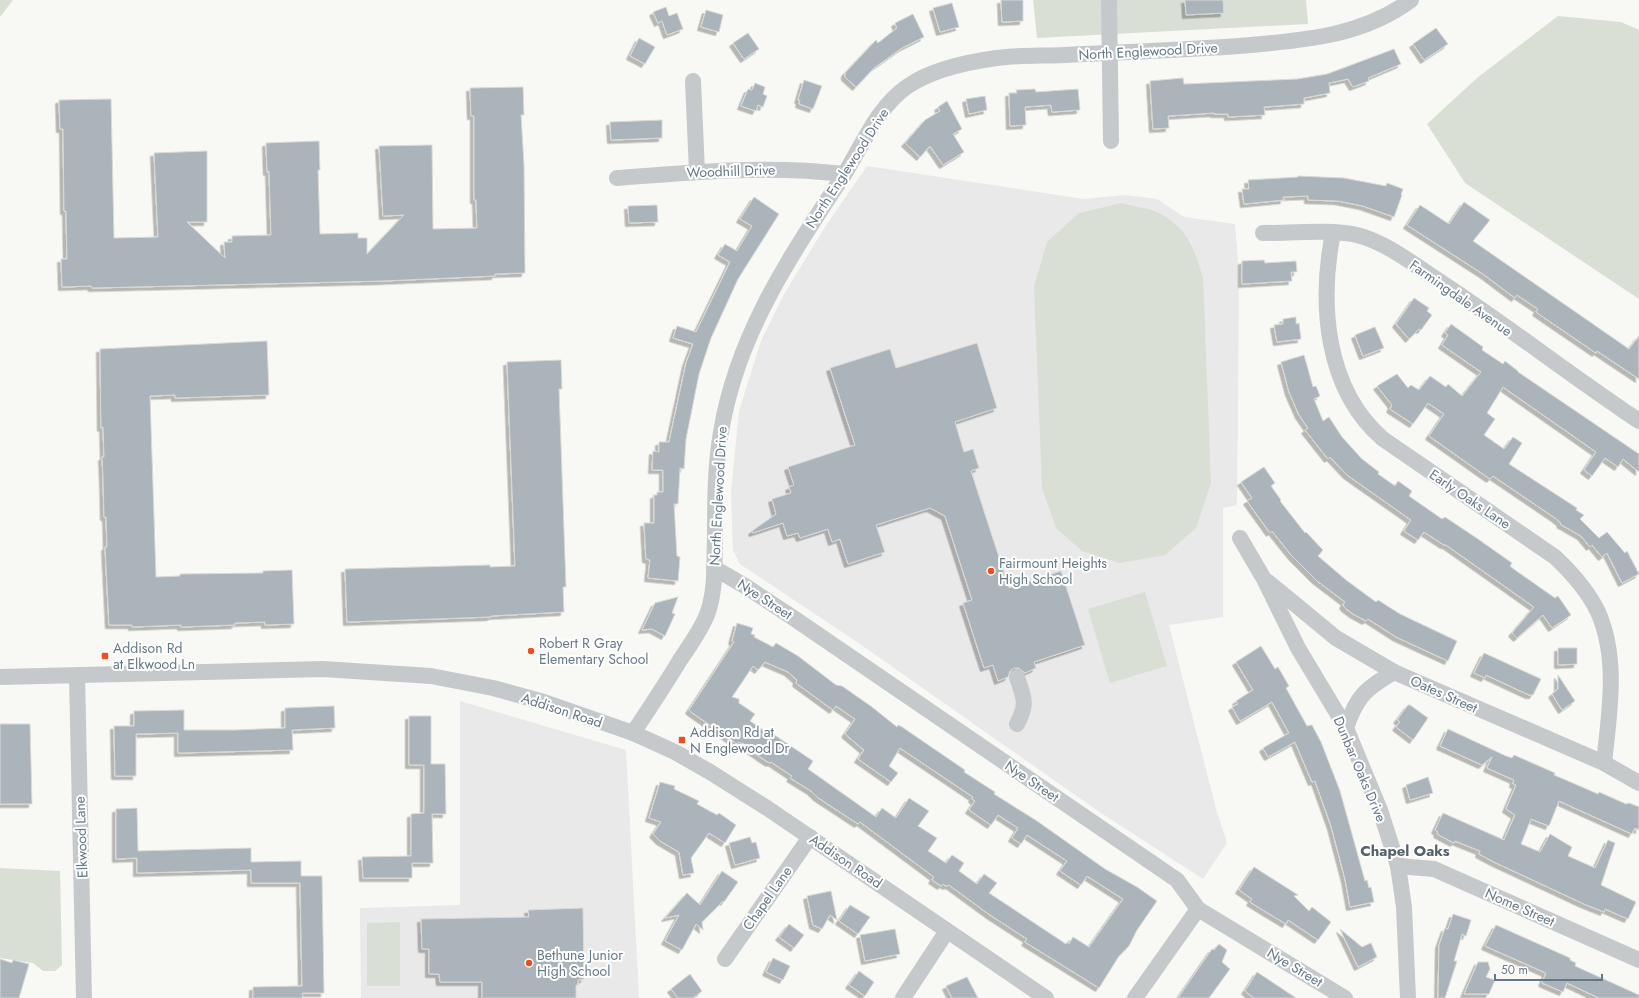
<svg xmlns="http://www.w3.org/2000/svg" width="1639" height="998" font-family="Jost,sans-serif">
  <defs>
    <filter id="shadow"><feDropShadow dx="-3.5" dy="3.5" stdDeviation="0" flood-color="#0004"/></filter>
  </defs>
  <rect width="100%" height="100%" fill="#f8f8f4"/>
  <g fill="#e8e9e8">
    <polygon points="867,166 1084,199 1125,195 1157,199 1184,217 1235,224 1239,274 1237,505 1223,508 1223,617 1169,625 1216,809 1227,843 1203,879 1098,811 857,642 740,564 733,550 731,492 739,411 761,341 783,296 825,227"/>
    <polygon points="460,701 626,750 639,998 361,998 360,908 460,905"/>
  </g>
  <g fill="#d9dfd5">
    <polygon points="0,0 13,0 0,17"/>
    <polygon points="1033,0 1306,0 1308,24 1037,38"/>
    <polygon points="1558,16 1621,22 1639,30 1639,299 1465,183 1427,124 1477,78"/>
    <path d="M1122,203C1134,207 1151,208 1161,214C1188,229 1195,251 1203,278L1211,483L1196,528L1165,555L1120,563L1082,551L1056,528L1042,488L1034,286L1047,242L1079,213Z"/>
    <polygon points="1145,592 1167,666 1110,683 1088,609"/>
    <polygon points="0,868 60,871 62,965 55,971 43,971 33,963 0,958"/>
    <polygon points="400,922 400,986 367,986 367,923"/>
  </g>
  <g fill="#abb4ba" stroke="#d9d9d7" fill-rule="evenodd" filter="url(#shadow)">
    <polygon points="1001,0 1023,0 1023,21 1002,22"/>
    <polygon points="1185,0 1223,0 1224,13 1186,15"/>
    <polygon points="952,3 959,27 940,32 933,8"/>
    <polygon points="666,7 669,16 677,13 683,29 667,35 662,21 658,23 653,12"/>
    <polygon points="706,10 723,15 719,32 701,27"/>
    <polygon points="913,14 924,37 902,48 874,68 856,87 845,77 845,73 876,40 878,43 897,28 895,23"/>
    <polygon points="1436,28 1448,44 1424,60 1413,44"/>
    <polygon points="748,33 759,49 744,59 733,43"/>
    <polygon points="639,38 655,47 645,64 630,56"/>
    <polygon points="1394,49 1401,64 1368,78 1369,81 1353,87 1348,79 1329,83 1330,93 1304,98 1304,104 1264,107 1265,115 1228,117 1228,114 1214,114 1214,113 1168,116 1169,128 1153,129 1150,81 1183,78 1184,84 1297,79 1327,74"/>
    <polygon points="804,80 822,86 813,109 799,104 800,100 798,100"/>
    <polygon points="755,83 765,87 763,94 767,96 763,107 758,105 756,111 741,106 748,89 752,90"/>
    <polygon points="523,87 524,115 521,115 524,165 525,273 495,274 495,276 383,281 92,288 91,286 62,287 61,259 67,259 66,211 64,211 63,129 60,129 59,100 111,99 114,238 158,237 154,153 207,151 207,222 187,222 225,258 224,242 232,242 232,236 271,235 269,171 267,172 266,143 319,141 320,170 318,170 320,234 358,233 358,238 367,238 367,254 404,215 383,216 379,146 432,145 433,229 477,228 476,200 474,200 474,116 471,116 470,88"/>
    <polygon points="1035,89 1036,92 1078,89 1080,110 1052,112 1051,105 1025,107 1026,125 1010,126 1009,93 1017,93 1016,90"/>
    <polygon points="985,96 987,110 969,114 966,99"/>
    <polygon points="947,101 962,129 953,134 964,152 943,165 930,146 920,157 905,143 925,120 940,111 938,107"/>
    <polygon points="662,120 662,138 611,140 610,122"/>
    <polygon points="1298,176 1344,178 1386,186 1387,183 1403,189 1401,195 1402,195 1394,217 1363,206 1338,201 1308,200 1308,196 1283,197 1284,200 1244,204 1242,189 1249,189 1248,180 1298,177"/>
    <polygon points="754,197 779,214 738,279 711,338 699,374 686,439 684,469 680,468 678,504 674,504 677,556 680,557 678,581 648,578 650,560 646,559 644,523 654,523 654,495 657,495 657,492 663,492 663,470 652,470 653,451 659,452 659,442 669,442 686,363 693,344 673,338 677,326 696,332 730,262 718,255 725,244 737,251 752,226 740,219"/>
    <polygon points="1464,202 1490,220 1473,241 1629,349 1639,336 1639,379 1597,351 1596,353 1549,321 1536,312 1538,309 1517,295 1515,298 1483,274 1407,225 1420,205 1449,224"/>
    <polygon points="657,205 658,222 629,223 628,206"/>
    <polygon points="1264,260 1265,263 1296,261 1297,272 1291,272 1292,281 1242,284 1242,261"/>
    <polygon points="1414,298 1429,308 1427,311 1432,315 1421,330 1419,329 1409,339 1396,324"/>
    <polygon points="1296,317 1296,324 1299,323 1301,339 1277,342 1274,325 1283,324 1283,319"/>
    <polygon points="1451,324 1483,347 1482,350 1503,364 1505,361 1518,371 1518,372 1639,454 1639,472 1623,459 1618,467 1605,458 1592,476 1584,470 1596,452 1503,387 1487,413 1495,419 1484,435 1504,449 1513,437 1522,443 1509,464 1577,508 1576,510 1584,515 1580,519 1599,538 1607,532 1625,553 1627,551 1639,574 1622,583 1607,553 1602,557 1592,545 1590,547 1581,536 1560,524 1561,523 1555,518 1493,476 1490,479 1429,436 1444,414 1428,403 1413,424 1390,409 1392,405 1377,386 1397,374 1408,388 1411,385 1419,390 1430,376 1446,387 1448,384 1462,396 1481,372 1442,345 1448,335 1445,333"/>
    <polygon points="1375,327 1384,348 1363,356 1355,335"/>
    <polygon points="267,341 269,395 175,398 175,395 150,396 156,577 180,576 180,574 263,573 263,571 292,570 294,624 265,625 265,622 235,623 235,625 181,627 181,625 132,627 132,625 109,625 105,547 107,547 106,517 104,517 103,478 102,457 104,457 103,427 101,428 100,349"/>
    <polygon points="977,343 997,408 955,422 964,452 973,449 979,468 971,471 1009,588 1061,571 1085,645 1034,662 1036,668 1025,673 1019,668 1014,668 1010,671 1008,677 998,681 993,665 984,668 963,603 972,600 945,516 930,508 876,525 885,552 848,564 840,539 832,542 828,529 800,538 798,533 787,536 783,523 753,533 752,531 776,514 772,499 791,493 789,487 794,485 788,467 855,445 830,368 890,349 896,368"/>
    <polygon points="1304,355 1313,387 1316,386 1320,396 1314,399 1323,421 1329,417 1342,437 1362,459 1379,472 1378,474 1395,486 1398,481 1412,491 1409,496 1442,519 1445,517 1478,539 1512,563 1510,566 1515,570 1555,598 1558,596 1571,615 1552,628 1543,615 1517,638 1512,633 1534,607 1446,545 1444,545 1424,532 1418,540 1404,531 1411,520 1347,475 1330,457 1328,459 1305,430 1308,428 1299,415 1289,392 1281,362"/>
    <polygon points="561,360 562,389 559,389 566,587 563,587 564,612 491,616 491,617 347,622 345,569 490,565 490,567 515,566 507,362"/>
    <polygon points="1264,467 1275,483 1271,486 1281,500 1280,501 1305,533 1306,532 1323,550 1318,556 1346,580 1376,602 1378,600 1400,614 1457,641 1448,661 1396,637 1368,619 1366,621 1353,614 1345,608 1343,605 1345,602 1316,580 1292,556 1272,531 1270,533 1247,501 1252,498 1241,482"/>
    <polygon points="678,597 672,613 675,614 665,636 652,629 642,630 655,603"/>
    <path d="M737,623L753,628L751,634L755,635L754,637L773,647L776,643L798,656L836,685L842,686L872,707L897,727L898,725L902,727L965,770L964,772L995,792L994,794L1037,821L1105,869L1137,887L1157,901L1137,930L1129,946L1119,956L1099,988L1025,942L1027,939L990,915L949,885L946,886L943,884L941,886L932,880L934,877L860,822L858,824L817,797L811,791L790,778L792,776L771,762L770,763L766,761L739,742L737,744L691,712L689,710L734,642L732,641ZM765,662L788,672L797,680L796,683L833,710L836,706L855,719L845,734L864,750L858,759L891,782L898,773L889,766L900,748L973,797L972,799L975,801L969,810L991,825L998,815L1018,828L1012,838L1021,844L1027,835L1067,861L1060,871L1081,885L1087,876L1123,899L1089,947L1073,937L1069,944L1067,942L1066,944L989,893L997,883L984,874L977,884L959,871L964,863L952,855L946,863L928,851L937,838L918,826L929,811L909,798L896,818L882,808L876,817L808,769L813,761L770,732L769,734L750,721L755,714L739,703V699L732,697L753,666L758,670Z"/>
    <polygon points="1261,646 1275,669 1278,667 1289,686 1286,688 1307,726 1312,725 1321,742 1340,791 1365,881 1367,880 1369,888 1371,887 1374,902 1350,907 1345,879 1331,826 1315,781 1312,782 1295,742 1268,757 1263,748 1289,733 1272,702 1240,721 1232,707 1238,704 1236,701 1253,690 1236,662"/>
    <polygon points="1558,648 1577,648 1577,664 1558,665"/>
    <polygon points="1484,653 1541,679 1533,695 1529,695 1486,675 1485,678 1474,673"/>
    <polygon points="1558,675 1575,701 1562,710 1552,694 1558,689"/>
    <polygon points="1408,705 1410,705 1428,718 1413,740 1396,727 1400,722 1397,720"/>
    <polygon points="334,706 335,728 292,730 293,750 178,753 178,733 136,734 136,776 115,776 114,726 134,726 134,711 184,710 184,730 235,730 285,728 285,708"/>
    <polygon points="409,716 431,716 431,764 445,764 446,814 432,814 433,863 412,863 412,878 363,878 362,857 411,856 411,814 424,813 424,765 409,765"/>
    <polygon points="0,724 30,724 32,804 0,804"/>
    <polygon points="1448,729 1506,756 1512,758 1514,755 1555,773 1554,775 1582,787 1598,794 1599,792 1626,804 1629,803 1639,807 1639,830 1635,828 1632,834 1559,801 1549,826 1531,819 1521,844 1540,852 1550,834 1572,847 1568,856 1595,868 1608,840 1615,843 1601,885 1636,902 1628,919 1605,909 1604,912 1584,904 1494,862 1479,854 1480,851 1455,841 1454,843 1437,834 1438,832 1435,830 1443,813 1504,840 1515,815 1506,809 1516,785 1513,784 1514,780 1487,768 1492,757 1482,765 1440,746"/>
    <polygon points="1428,777 1433,793 1410,800 1406,785"/>
    <polygon points="660,782 675,786 674,789 699,801 697,804 717,815 719,813 736,825 725,843 709,833 691,858 694,873 683,875 679,852 660,841 653,834 661,822 649,818"/>
    <polygon points="137,808 138,851 251,848 251,862 301,861 301,876 322,876 324,993 302,993 303,998 253,998 253,987 302,986 300,883 251,883 251,870 137,873 137,858 116,859 116,809"/>
    <polygon points="750,837 752,843 756,842 760,858 735,865 729,843"/>
    <polygon points="1254,867 1298,895 1294,896 1309,911 1312,907 1331,922 1318,940 1288,920 1286,924 1266,912 1250,902 1252,899 1239,890"/>
    <polygon points="722,871 738,882 724,902 723,901 702,922 703,930 696,924 682,950 665,941 679,915 665,918 687,893 700,905"/>
    <polygon points="831,891 837,920 830,915 822,929 813,925 807,896"/>
    <polygon points="850,905 870,917 858,934 839,921"/>
    <polygon points="583,908 584,979 578,980 578,985 576,985 576,998 482,998 482,982 440,982 439,974 429,974 429,949 422,949 421,919 529,917 528,910"/>
    <polygon points="1453,914 1471,920 1466,936 1462,934 1454,961 1457,961 1445,998 1438,998 1439,945 1445,928 1448,929"/>
    <polygon points="789,924 804,935 794,948 779,937"/>
    <polygon points="1496,925 1570,958 1570,960 1576,963 1575,966 1639,995 1639,998 1599,998 1567,983 1563,992 1542,983 1546,973 1485,946"/>
    <polygon points="895,929 900,954 865,961 860,935"/>
    <polygon points="1340,929 1362,947 1371,943 1377,957 1358,967"/>
    <polygon points="1219,944 1227,950 1222,962 1230,969 1209,998 1178,998 1212,949 1214,950"/>
    <polygon points="773,958 790,966 783,980 766,972"/>
    <polygon points="0,959 12,963 13,960 29,964 19,998 0,998"/>
    <polygon points="1478,962 1488,962 1490,969 1486,977 1495,980 1489,994 1464,994"/>
    <polygon points="859,971 874,982 865,996 849,985"/>
    <polygon points="1257,972 1296,998 1254,998 1245,991"/>
    <polygon points="690,974 702,991 693,998 678,998 671,989"/>
    <polygon points="967,977 978,998 952,998 946,986"/>
  </g>
  <g fill="none" stroke-linecap="round" stroke-linejoin="round">
    <g stroke="#c5c9cc" stroke-width="16">
      <polyline points="1109,0 1111,141"/>
      <polyline points="693,81 697,172"/>
      <path d="M617,178C693,172 768,165 844,174"/>
      <path d="M1263,233C1291,233 1330,229 1357,235C1385,242 1412,263 1436,279C1505,324 1570,375 1639,421"/>
      <path d="M1333,233C1319,303 1325,389 1383,439L1555,557C1572,573 1588,591 1598,612C1619,659 1609,715 1604,763"/>
      <polyline points="1240,538 1264,579 1298,648 1346,728 1380,810 1398,866 1404,907 1408,998"/>
      <polyline points="714,568 745,586 792,617 1177,880 1198,909 1345,998"/>
      <polyline points="1268,582 1336,638 1394,672 1604,763 1639,783"/>
      <polyline points="77,675 84,998"/>
      <polyline points="0,677 323,669 431,676 493,688 544,702 633,733 675,752 710,772 767,808 1046,998"/>
      <path d="M1017,677C1024,699 1028,703 1017,724"/>
      <path d="M1346,728C1357,696 1365,689 1394,672"/>
      <path d="M633,733C649,709 665,685 680,660C690,645 702,629 708,612C716,588 714,563 715,538C715,503 715,467 721,432C737,334 790,257 843,176C863,145 877,107 908,86C933,69 967,62 997,58C1019,55 1042,56 1065,55C1127,52 1190,50 1251,45C1308,40 1364,35 1411,0"/>
      <polyline points="1398,866 1434,869 1639,960"/>
      <polyline points="725,959 810,837"/>
      <polyline points="903,998 947,931"/>
      <polyline points="1135,998 1198,909"/>
    </g>
  </g>
  <g fill="#ea5021" stroke="#fff" stroke-width="1.5">
    <circle cx="991" cy="571" r="4"/>
    <circle cx="531" cy="651" r="4"/>
    <rect x="101" y="652" width="8" height="8" rx="2"/>
    <rect x="678" y="736" width="8" height="8" rx="2"/>
    <circle cx="529" cy="963" r="4"/>
  </g>
  <g text-anchor="middle" stroke-width="4" stroke-linejoin="round" paint-order="stroke">
    <g font-size="14" fill="#657887" stroke="#fff">
      <text transform="translate(1148 51) rotate(-3)" y="5">North Englewood Drive</text>
      <text transform="translate(847 168) rotate(-57)" y="5">North Englewood Drive</text>
      <text transform="translate(731 171) rotate(-2)" y="5">Woodhill Drive</text>
      <text transform="translate(1461 298) rotate(35)" y="5">Farmingdale Avenue</text>
      <text transform="translate(718 496) rotate(-87)" y="5">North Englewood Drive</text>
      <text transform="translate(1470 499) rotate(34)" y="5">Early Oaks Lane</text>
      <text transform="translate(765 599) rotate(33)" y="5">Nye Street</text>
      <text transform="translate(1444 694) rotate(24)" y="5">Oates Street</text>
      <text transform="translate(562 710) rotate(18)" y="5">Addison Road</text>
      <text transform="translate(1360 769) rotate(67)" y="5">Dunbar Oaks Drive</text>
      <text transform="translate(1032 781) rotate(34)" y="5">Nye Street</text>
      <text transform="translate(81 837) rotate(-92)" y="5">Elkwood Lane</text>
      <text transform="translate(846 861) rotate(34)" y="5">Addison Road</text>
      <text transform="translate(767 898) rotate(-55)" y="5">Chapel Lane</text>
      <text transform="translate(1520 907) rotate(24)" y="5">Nome Street</text>
      <text transform="translate(1295 967) rotate(31)" y="5">Nye Street</text>
    </g>
    <g font-size="14" fill="#657887" stroke="#fff" text-anchor="start">
      <text x="999" y="568">Fairmount Heights<tspan x="999" dy="16">High School</tspan></text>
      <text x="539" y="648">Robert R Gray<tspan x="539" dy="16">Elementary School</tspan></text>
      <text x="113" y="653">Addison Rd<tspan x="113" dy="16">at Elkwood Ln</tspan></text>
      <text x="690" y="737">Addison Rd at<tspan x="690" dy="16">N Englewood Dr</tspan></text>
      <text x="537" y="960">Bethune Junior<tspan x="537" dy="16">High School</tspan></text>
    </g>
    <g font-size="15" font-weight="bold" fill="#53616b" stroke="#fff">
      <text x="1405" y="856">Chapel Oaks</text>
    </g>
  </g>
  <path d="M1495 974v6h107v-6" fill="none" stroke="#657887" stroke-width="2"/>
  <text x="1501" y="974" font-size="12" fill="#657887" stroke="#ffffff" stroke-width="3" paint-order="stroke">50 m</text>
</svg>
